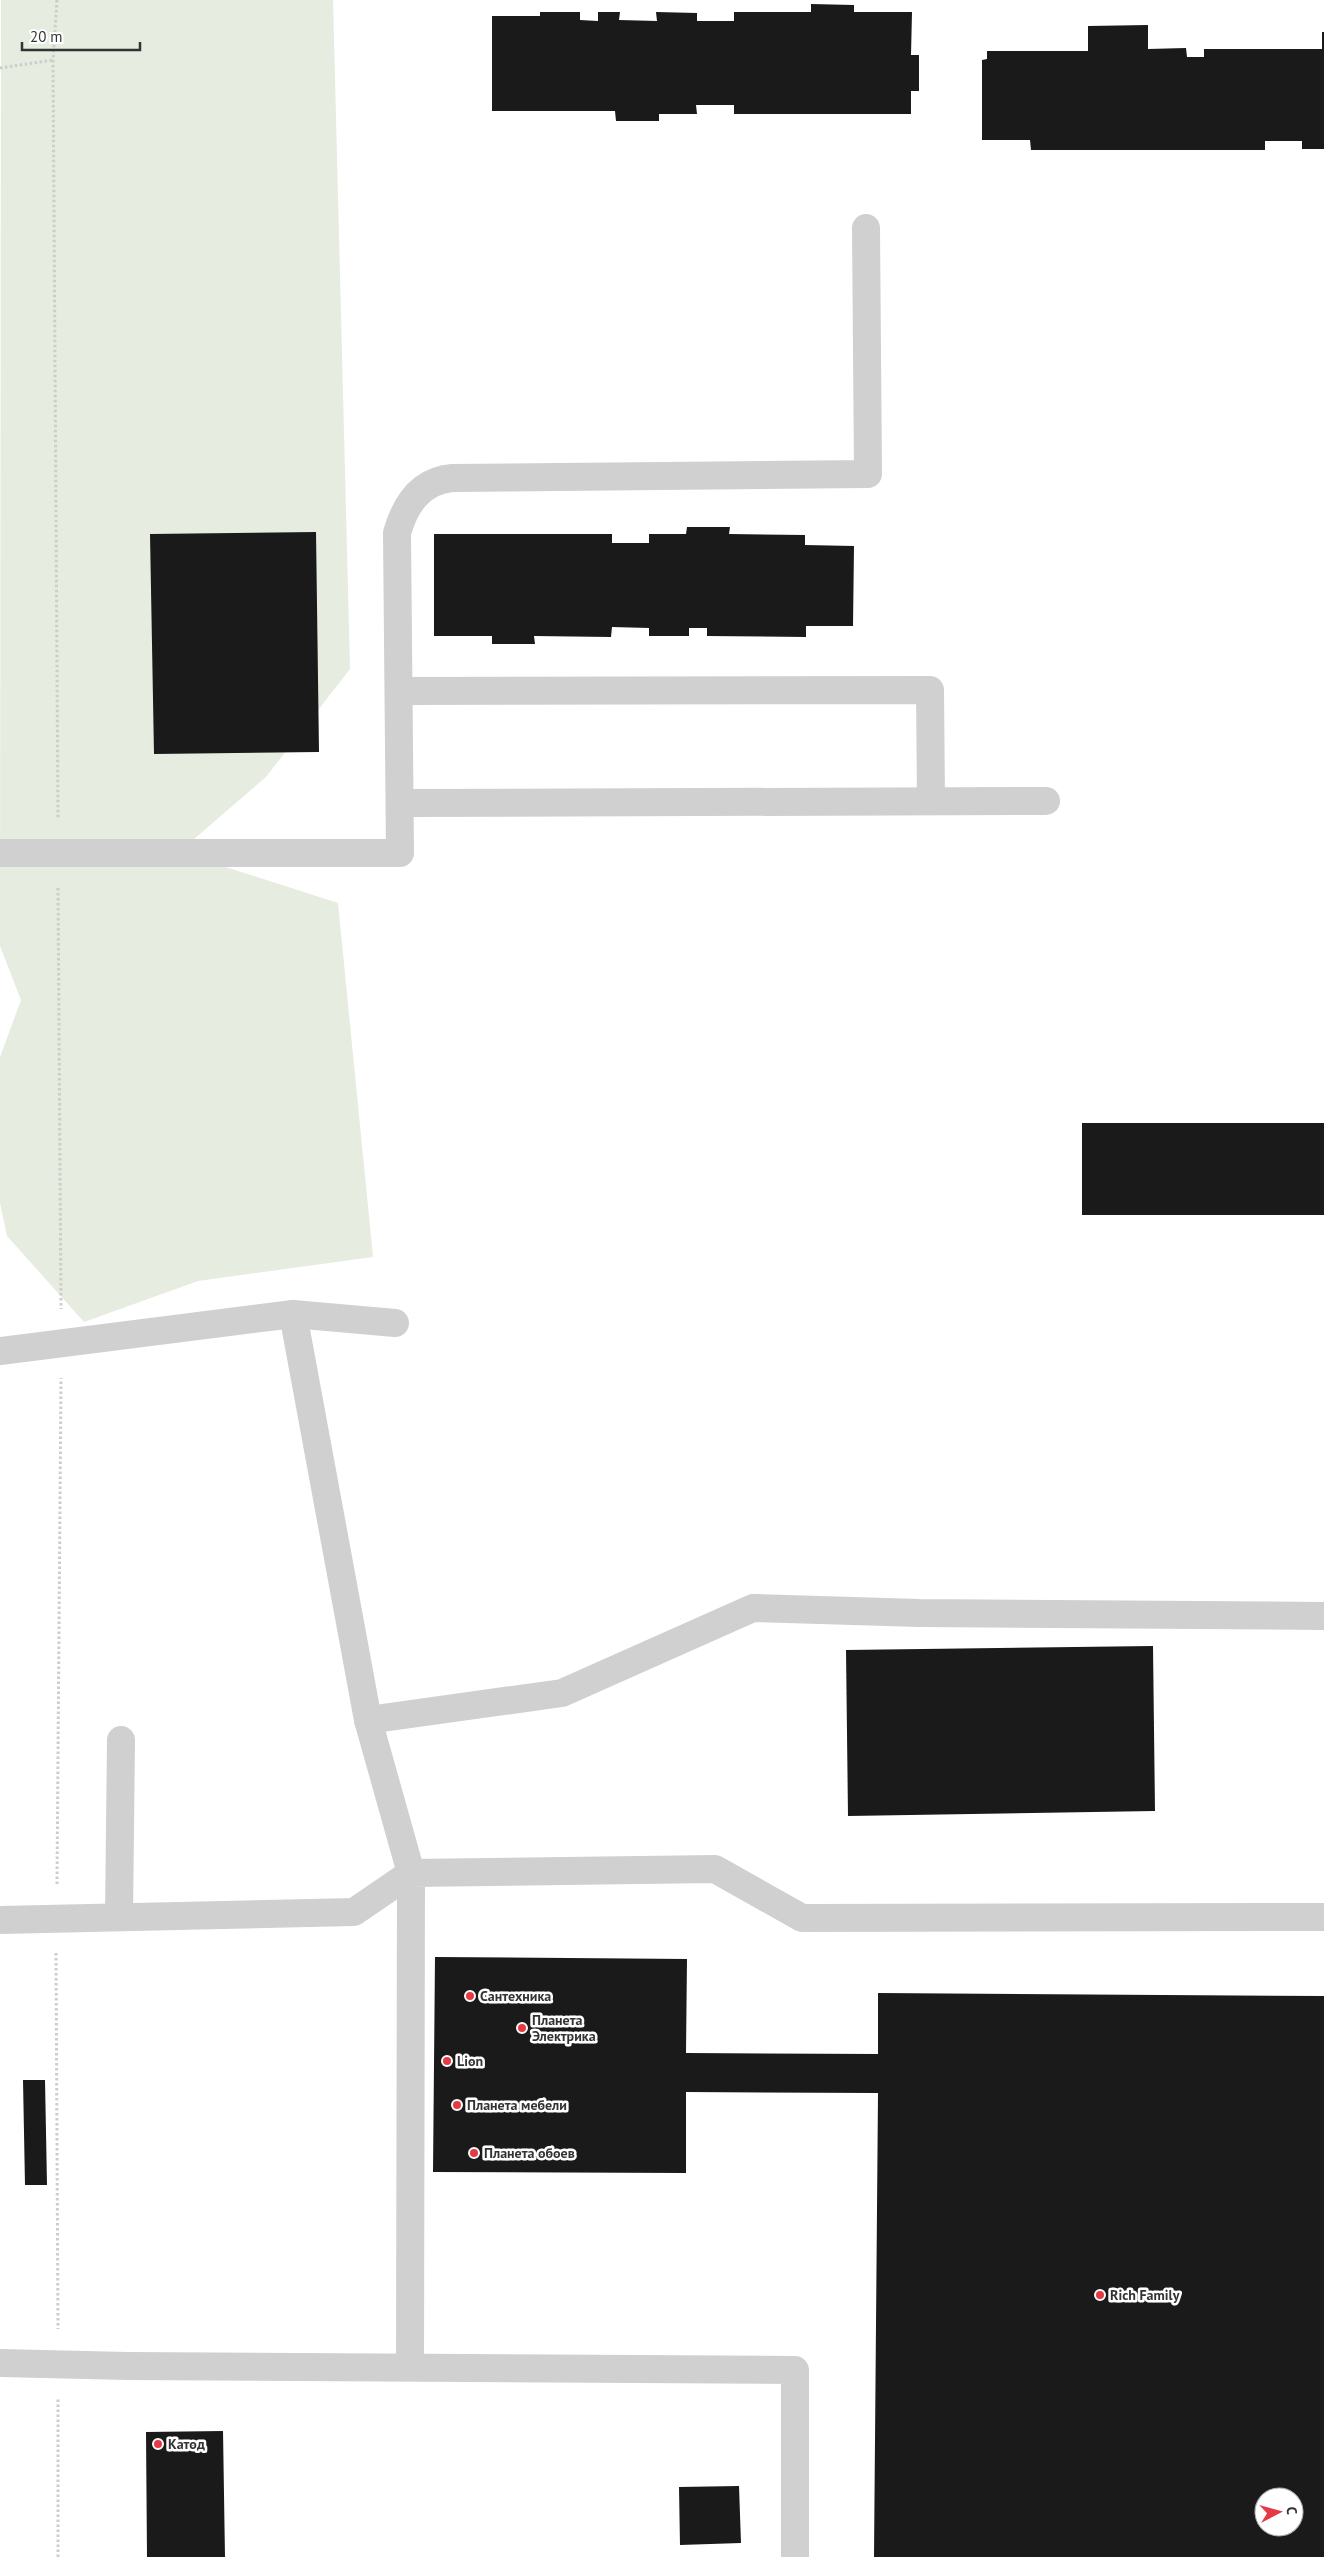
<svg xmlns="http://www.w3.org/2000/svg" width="1324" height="2557" font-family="'PT Sans',sans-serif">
  <rect width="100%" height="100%" fill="#fff"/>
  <polygon fill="#e6ecdf" points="1,0 333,0 350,669 266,777 179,852 338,903 373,1257 198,1281 84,1322 7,1236 0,1203 0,1057 21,1000 0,946"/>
  <g fill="#1a1a1a" fill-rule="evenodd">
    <polygon points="811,4 854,5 854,12 912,12 911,55 919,55 919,91 911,91 911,114 734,114 734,105 696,105 697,114 659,114 659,121 616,121 615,111 492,111 492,16 540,16 540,12 580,12 580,20 598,21 598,12 620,12 619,20 657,21 656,12 697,13 697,21 734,21 734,12 811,12"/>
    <polygon points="1148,25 1148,49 1186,48 1187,57 1204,57 1204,49 1322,49 1322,32 1324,32 1324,149 1302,149 1302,141 1265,141 1265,150 1031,150 1030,140 982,140 982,60 987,59 987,51 1088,51 1088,26"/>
    <polygon points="687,527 730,527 729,534 805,535 805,545 854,546 853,626 806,626 806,637 707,636 707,628 689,628 689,636 649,636 649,628 612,627 611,637 534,636 535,644 492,644 492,636 434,636 434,534 612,534 612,543 649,543 649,534 686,534"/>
    <polygon points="316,532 319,752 154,754 150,534"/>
    <rect x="1082" y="1123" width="242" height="92"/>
    <polygon points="1153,1646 1155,1811 848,1816 846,1650"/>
    <path d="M435,1957L687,1959L686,2053L878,2054V1993L1324,1996V2557H874L878,2093L686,2092V2173L433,2172ZM1264,2497H1294V2527H1264Z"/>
    <polygon points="23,2080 45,2080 47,2185 25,2185"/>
    <polygon points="223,2431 225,2557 147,2557 146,2432"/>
    <polygon points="739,2486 741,2543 680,2545 679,2487"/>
  </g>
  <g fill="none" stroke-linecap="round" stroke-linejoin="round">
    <g stroke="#cdcdcd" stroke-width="3" stroke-dasharray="2.5 2.5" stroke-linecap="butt">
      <polyline points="57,0 53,60 58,819"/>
      <polyline points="0,68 53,60"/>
      <polyline points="58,888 61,1309"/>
      <polyline points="57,1884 61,1378"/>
      <polyline points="56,1953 58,2329"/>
      <polyline points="58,2557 58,2398"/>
    </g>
    <g stroke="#d0d0d0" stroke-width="28">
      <polyline points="399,691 930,690 931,801"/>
      <polyline points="400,803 1046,801"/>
      <path d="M0,853H400L397,533C405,505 420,481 452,478L868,474L866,228"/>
      <polyline points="0,1351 293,1314 395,1323"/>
      <polyline points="368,1720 562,1693 753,1608 919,1613 1324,1616"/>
      <polyline points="119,1917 121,1740"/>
      <polyline points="0,1920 354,1912 411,1873 368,1720 293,1314"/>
      <polyline points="0,2363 128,2366 795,2370 795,2557"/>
      <polyline points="410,2367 411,1873 715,1869 802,1918 1324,1917"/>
    </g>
  </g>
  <g fill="#e63946" stroke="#fff" stroke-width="2">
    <circle cx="470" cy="1996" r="5"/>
    <circle cx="522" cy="2028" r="5"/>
    <circle cx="447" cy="2061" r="5"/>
    <circle cx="457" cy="2105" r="5"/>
    <circle cx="474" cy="2153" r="5"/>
    <circle cx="1100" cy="2295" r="5"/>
    <circle cx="158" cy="2444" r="5"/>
  </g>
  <g text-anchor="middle" stroke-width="5" stroke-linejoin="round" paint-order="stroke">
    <g font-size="14" font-weight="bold" fill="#333" stroke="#fff" text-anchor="start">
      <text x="480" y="2001">Сантехника</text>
      <text x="532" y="2025">Планета<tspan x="532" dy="16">Электрика</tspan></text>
      <text x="457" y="2066">Lion</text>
      <text x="467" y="2110">Планета мебели</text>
      <text x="484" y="2158">Планета обоев</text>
      <text x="1110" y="2300">Rich Family</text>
      <text x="168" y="2449">Катод</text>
    </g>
  </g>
  <g transform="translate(1279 2512) rotate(84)"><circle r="24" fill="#ffffff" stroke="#adadad"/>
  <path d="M0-4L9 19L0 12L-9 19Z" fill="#e63946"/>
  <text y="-8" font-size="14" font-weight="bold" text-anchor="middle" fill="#333333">С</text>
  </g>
  <path d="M22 42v8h118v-8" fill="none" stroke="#333333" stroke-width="2.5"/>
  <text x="30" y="42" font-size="15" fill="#333333" stroke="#ffffff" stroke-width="4" paint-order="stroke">20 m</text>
</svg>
